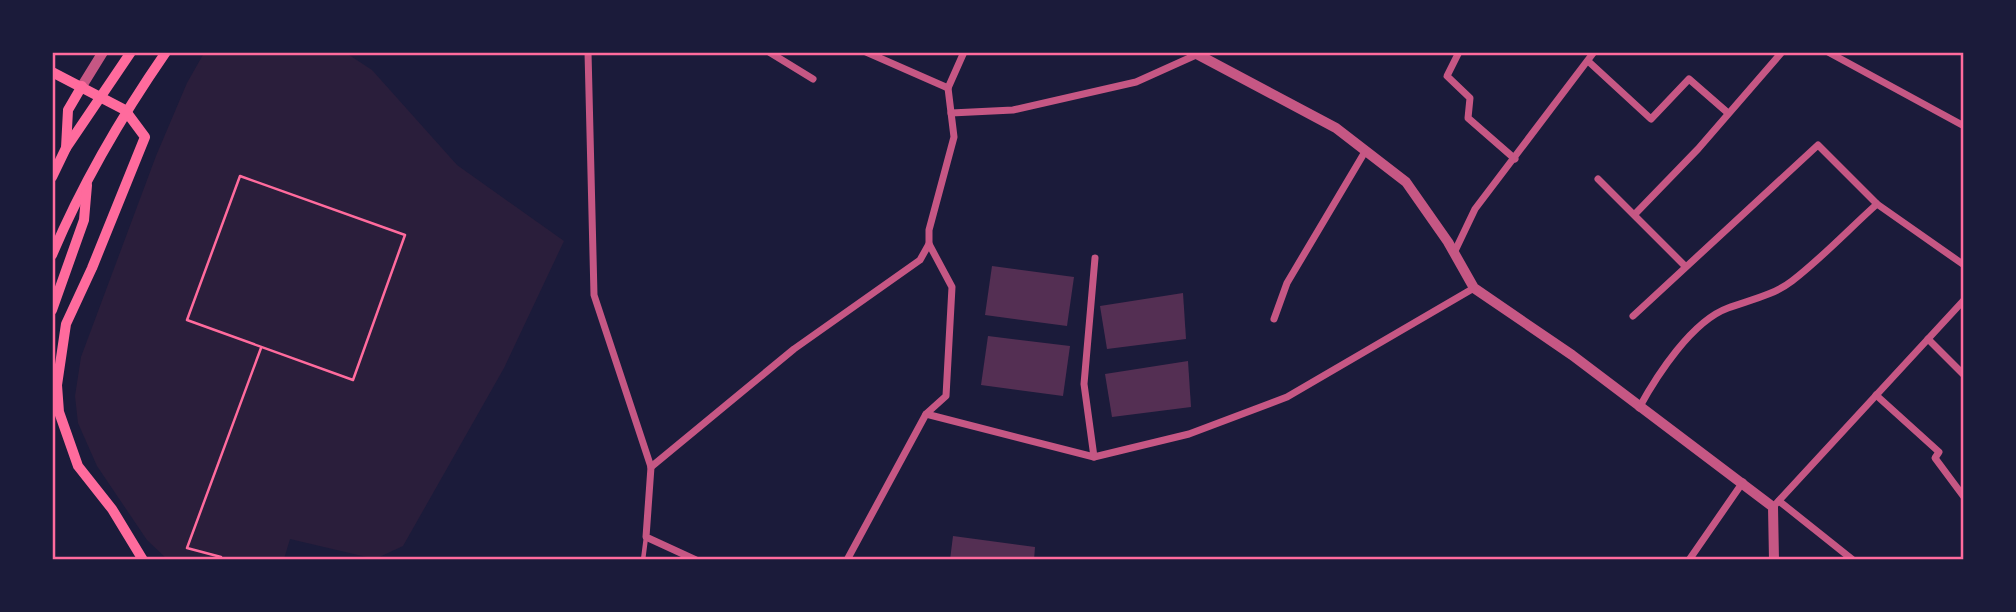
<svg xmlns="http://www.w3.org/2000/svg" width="2016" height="612" font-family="Mulish,sans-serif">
  <rect width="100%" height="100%" fill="#1b1b3a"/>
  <polygon fill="#2a1e3b" points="204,53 346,53 372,70 457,165 564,241 504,368 403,546 375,559 290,539 284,559 168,560 147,540 97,466 78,423 75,396 81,357 156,156 187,83"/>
  <g fill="#542f53">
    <polygon points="992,266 1074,277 1067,326 985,315"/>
    <polygon points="1183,293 1186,339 1107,349 1100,306"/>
    <polygon points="988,336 1070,346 1063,396 981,385"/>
    <polygon points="1188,361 1191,407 1112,417 1105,374"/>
    <polygon points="953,536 1035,547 1034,560 950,560"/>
  </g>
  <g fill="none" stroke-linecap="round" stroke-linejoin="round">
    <g stroke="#ff6b9d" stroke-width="2.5">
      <polygon points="240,176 405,235 353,380 187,320"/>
      <polyline points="220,560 221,557 187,548 261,348"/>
    </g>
    <polyline stroke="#c65784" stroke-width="4.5" points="643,560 646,537"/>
    <g stroke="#c65784" stroke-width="7">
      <polyline points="588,52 594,295 651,467 646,537 696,560"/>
      <polyline points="769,52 813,79"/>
      <polyline points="866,52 948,88 964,52"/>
      <polyline points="1459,52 1447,76 1470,98 1468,118 1515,159"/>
      <polyline points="1828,52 1964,126"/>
      <polyline points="1588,61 1651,119 1689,79 1728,113"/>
      <polyline points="951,113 1013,110 1136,82 1196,55"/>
      <polyline points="1598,179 1684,265"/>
      <polyline points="1636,213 1698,149 1782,52"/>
      <polyline points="1454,253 1475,209 1594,52"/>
      <polyline points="1633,316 1818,145 1877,204 1964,265"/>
      <polyline points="1274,319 1287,283 1366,150"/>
      <polyline points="1928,339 1964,375"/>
      <polyline points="1876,395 1939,452 1935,458 1964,497"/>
      <path d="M1639,408C1657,375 1692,321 1728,308C1750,300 1774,295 1792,281C1822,258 1849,229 1877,204"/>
      <polyline points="926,414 1094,457 1084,384 1095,258"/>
      <polyline points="1094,457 1189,434 1287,397 1474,288"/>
      <polyline points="651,467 794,349 920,260 929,244"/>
      <polyline points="1779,501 1853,560"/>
      <polyline points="1773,507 1964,300"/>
      <polyline points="847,560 926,414 946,396 952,287 929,244 929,230 954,137 948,88"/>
      <polyline points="1689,560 1743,482"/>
    </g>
    <g stroke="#c65784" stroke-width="10">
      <polyline points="1193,52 1336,128 1406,182 1448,242 1474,288 1572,355 1773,507 1774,560"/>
      <polyline points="82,86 103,52"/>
    </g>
    <g stroke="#ff6b9d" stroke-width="10">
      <polyline points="52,72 125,110 145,137 92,268 66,324 57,385 59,412 78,466 112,509 143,560"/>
      <polyline points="66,148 68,110 82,86"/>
      <polyline points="52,177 66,148 131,52"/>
      <path d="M52,255C83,182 121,117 166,52"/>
      <polyline points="52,310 84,220 87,185"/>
    </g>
  </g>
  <rect width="2016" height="612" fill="none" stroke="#1b1b3a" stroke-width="108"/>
  <rect x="54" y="54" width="1908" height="504" fill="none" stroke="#ff6b9d" stroke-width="2.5"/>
</svg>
